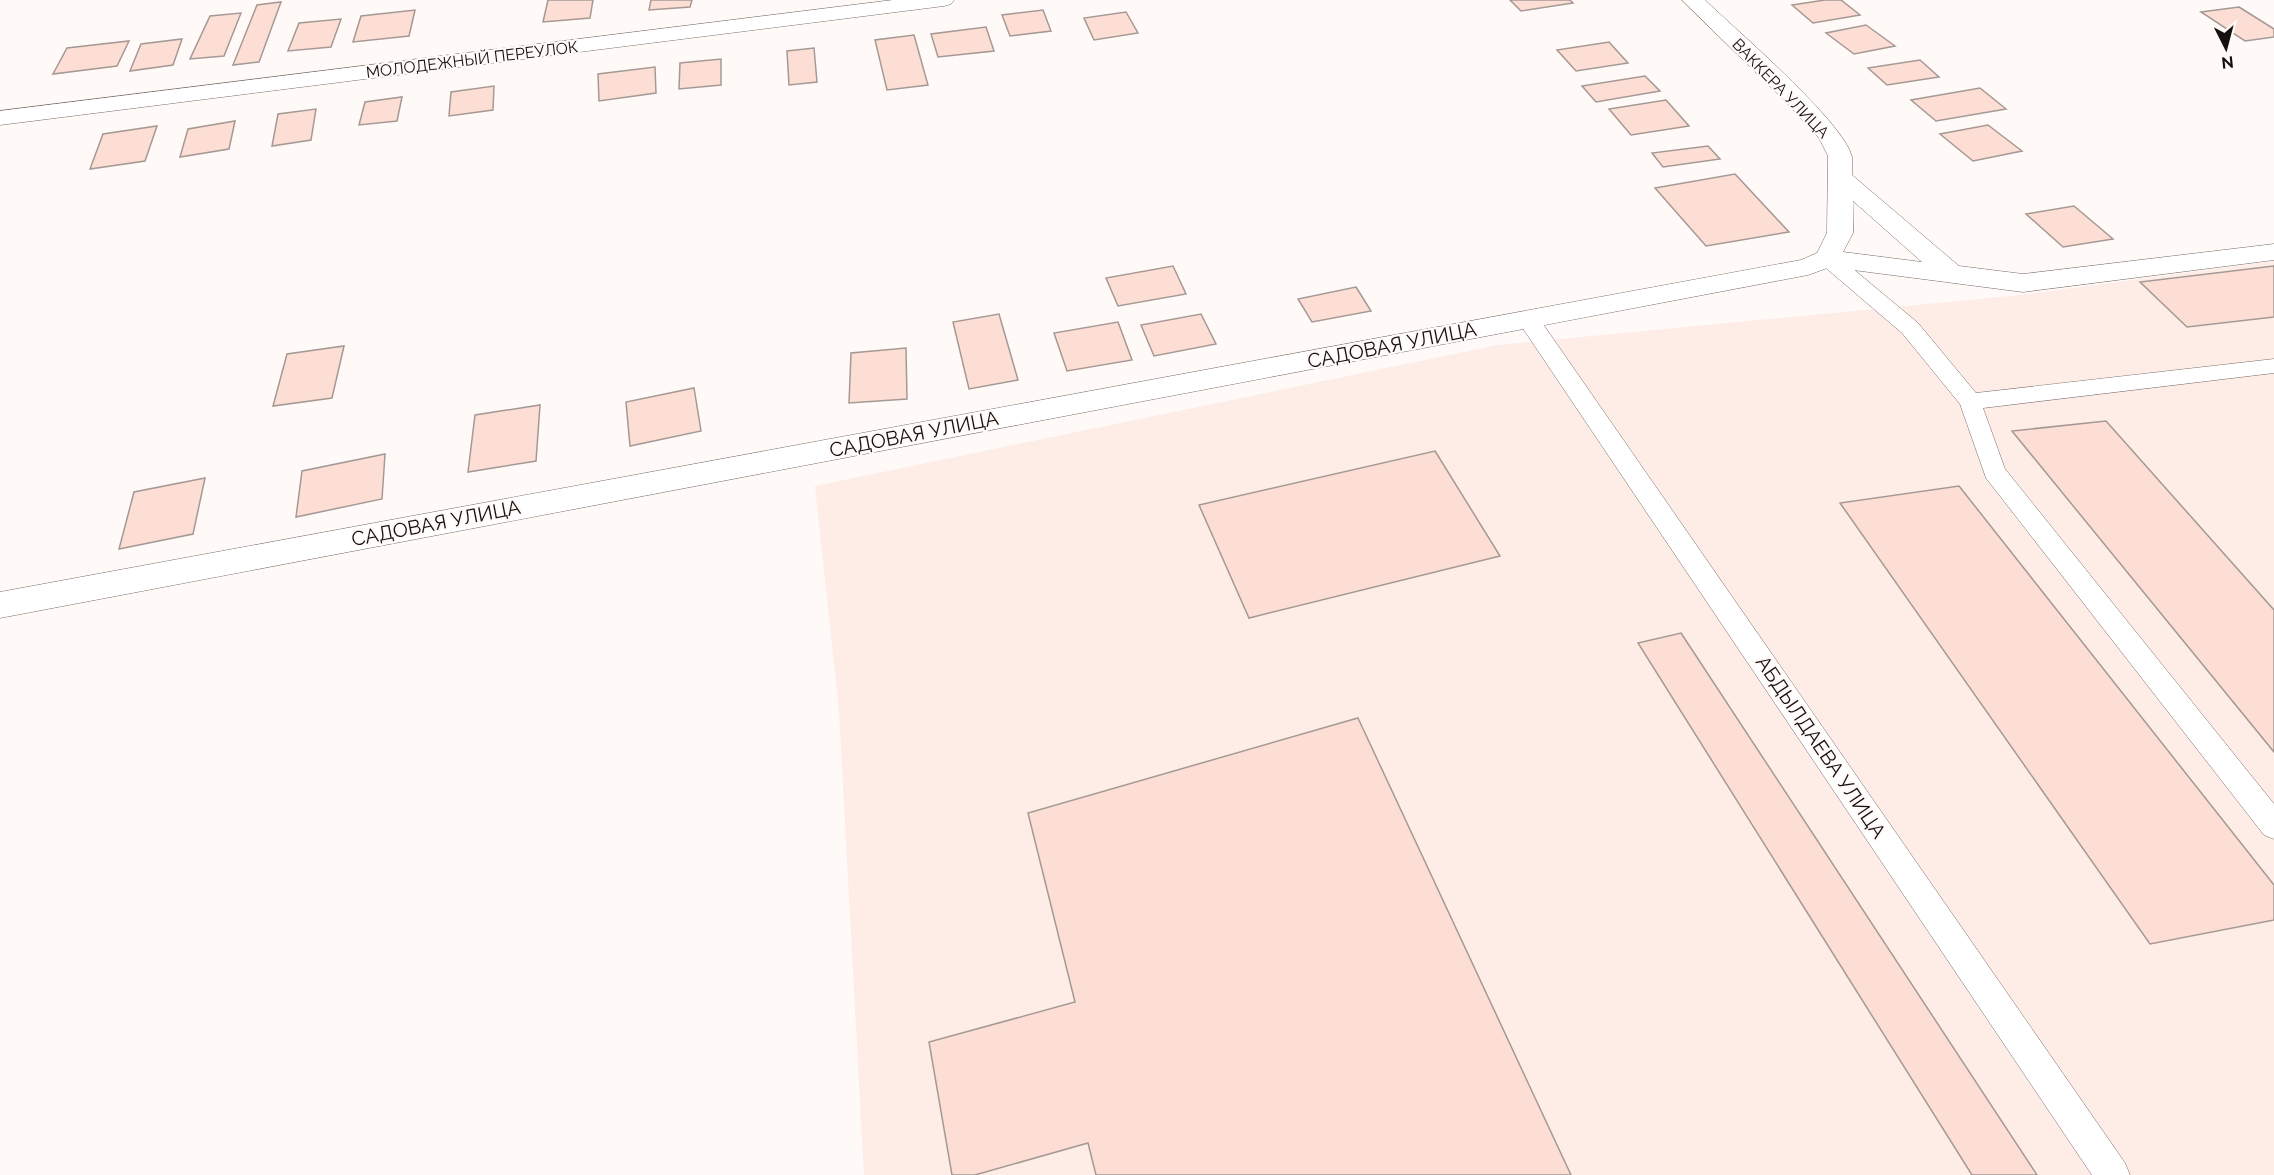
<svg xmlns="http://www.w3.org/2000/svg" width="2274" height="1175" font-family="Raleway,sans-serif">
  <rect width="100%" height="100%" fill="#fff9f7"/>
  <polygon fill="#feece7" points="2274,261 2274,1175 864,1175 839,711 815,486 1498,345 2021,295"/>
  <g fill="#fdded4" stroke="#a59995" stroke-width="1.5">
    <polygon points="548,0 593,0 590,18 543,22"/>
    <polygon points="651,0 692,0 690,7 649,10"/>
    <polygon points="1510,0 1570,0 1573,3 1521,11"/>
    <polygon points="1825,0 1841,0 1860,15 1813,23 1792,5"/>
    <polygon points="281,2 259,62 233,65 257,5"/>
    <polygon points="2239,7 2274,29 2274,37 2245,41 2201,12"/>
    <polygon points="415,10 409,36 353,42 361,16"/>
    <polygon points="1043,10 1051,31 1010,36 1002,15"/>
    <polygon points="1126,12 1138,33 1094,40 1084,18"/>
    <polygon points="241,13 224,56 190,59 210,16"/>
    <polygon points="341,19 331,47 288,51 299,23"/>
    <polygon points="1866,25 1895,46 1854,54 1826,33"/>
    <polygon points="986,27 994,51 938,57 931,34"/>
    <polygon points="914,35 928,85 887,90 875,40"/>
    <polygon points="182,39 173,65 130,71 141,44"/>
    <polygon points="129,41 117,66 53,74 67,48"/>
    <polygon points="1609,42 1628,63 1576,71 1557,50"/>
    <polygon points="814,48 817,82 789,85 787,51"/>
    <polygon points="721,59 721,85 679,89 680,63"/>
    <polygon points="1920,60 1939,77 1887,85 1868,68"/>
    <polygon points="655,67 656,93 599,101 598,74"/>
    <polygon points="1645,76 1660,91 1596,102 1582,86"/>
    <polygon points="494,86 493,110 449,116 451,92"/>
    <polygon points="1980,88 2006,109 1936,121 1911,100"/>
    <polygon points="402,97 397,121 359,125 365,102"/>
    <polygon points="1666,100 1689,126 1631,135 1609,109"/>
    <polygon points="316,109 311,140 272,146 278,114"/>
    <polygon points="235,121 229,149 180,157 188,129"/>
    <polygon points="1988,125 2022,151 1973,161 1940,134"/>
    <polygon points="157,126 145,161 90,169 103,134"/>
    <polygon points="1708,146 1720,159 1663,167 1652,153"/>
    <polygon points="1735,174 1789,232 1706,246 1655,188"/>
    <polygon points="2074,206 2113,239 2063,247 2026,214"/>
    <polygon points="1173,266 1186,294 1118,306 1106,278"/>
    <polygon points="2274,266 2274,317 2187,327 2140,282"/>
    <polygon points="1356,287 1371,311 1312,322 1298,299"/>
    <polygon points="999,314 1018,380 969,389 953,322"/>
    <polygon points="1201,314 1216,344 1154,356 1141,325"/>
    <polygon points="1118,322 1132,360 1067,371 1054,333"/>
    <polygon points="344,346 332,398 273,406 287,354"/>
    <polygon points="906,348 907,399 849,403 851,353"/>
    <polygon points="694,388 701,431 630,446 626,402"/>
    <polygon points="540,405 536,461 468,472 475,415"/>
    <polygon points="2106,421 2274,610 2274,752 2012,431"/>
    <polygon points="1435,451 1500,556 1249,618 1199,505"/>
    <polygon points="385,454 382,499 296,517 302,471"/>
    <polygon points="205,478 193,534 119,549 134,492"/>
    <polygon points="1959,486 2274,885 2274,920 2150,944 1840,503"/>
    <polygon points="1681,633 2037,1175 1972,1175 1638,643"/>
    <polygon points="1358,718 1571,1175 1096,1175 1088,1143 975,1175 952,1175 929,1042 1075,1002 1028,813"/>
  </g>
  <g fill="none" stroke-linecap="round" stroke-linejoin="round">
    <g stroke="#776b68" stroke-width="1">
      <g id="lane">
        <polygon points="1827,252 1834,253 1918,323 1976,393 2274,359 2274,373 1983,408 2005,469 2274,804 2274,839 2264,835 1986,478 1960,404 1902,333 1820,263 1817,258 1820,253"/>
        <polygon points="1528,312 1536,314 2125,1163 2130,1175 2092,1175 1520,324 1517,319 1520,314"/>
      </g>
    </g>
    <g stroke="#776b68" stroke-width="1">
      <g id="street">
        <polygon points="893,0 954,0 951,4 944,6 0,125 0,111"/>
        <path d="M1682,0H1705C1735,29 1844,122 1852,157C1853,162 1852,169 1852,175L1959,266L2023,274L2274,244V260L2023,292L1830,267L1808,275L0,618V592L1801,260L1817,253L1827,233L1828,156L1819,138L1786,102ZM1853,201L1922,262L1843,252L1853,233Z"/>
      </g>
    </g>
    <use href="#lane" fill="#fff" fill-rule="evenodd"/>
    <use href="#street" fill="#fff" fill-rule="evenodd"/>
  </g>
  <g text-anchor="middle" stroke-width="4.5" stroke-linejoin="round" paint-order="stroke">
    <g font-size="16" fill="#161110" stroke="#fff9f7">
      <text transform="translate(472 59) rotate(-7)" y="6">МОЛОДЕЖНЫЙ ПЕРЕУЛОК</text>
      <text transform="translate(1781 88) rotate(46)" y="6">ВАККЕРА УЛИЦА</text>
    </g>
    <g font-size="20" fill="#161110" stroke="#fff9f7">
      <text transform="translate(1392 345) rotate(-11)" y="7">САДОВАЯ УЛИЦА</text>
      <text transform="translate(914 434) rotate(-11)" y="7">САДОВАЯ УЛИЦА</text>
      <text transform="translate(436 523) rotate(-11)" y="7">САДОВАЯ УЛИЦА</text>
      <text transform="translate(1821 747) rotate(56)" y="7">АБДЫЛДАЕВА УЛИЦА</text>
    </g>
  </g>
  <g transform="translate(2226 48) rotate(174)" stroke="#fff9f7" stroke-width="4.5" paint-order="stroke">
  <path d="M0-4.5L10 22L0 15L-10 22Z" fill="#161110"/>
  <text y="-9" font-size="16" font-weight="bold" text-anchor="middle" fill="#161110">N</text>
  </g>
</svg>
